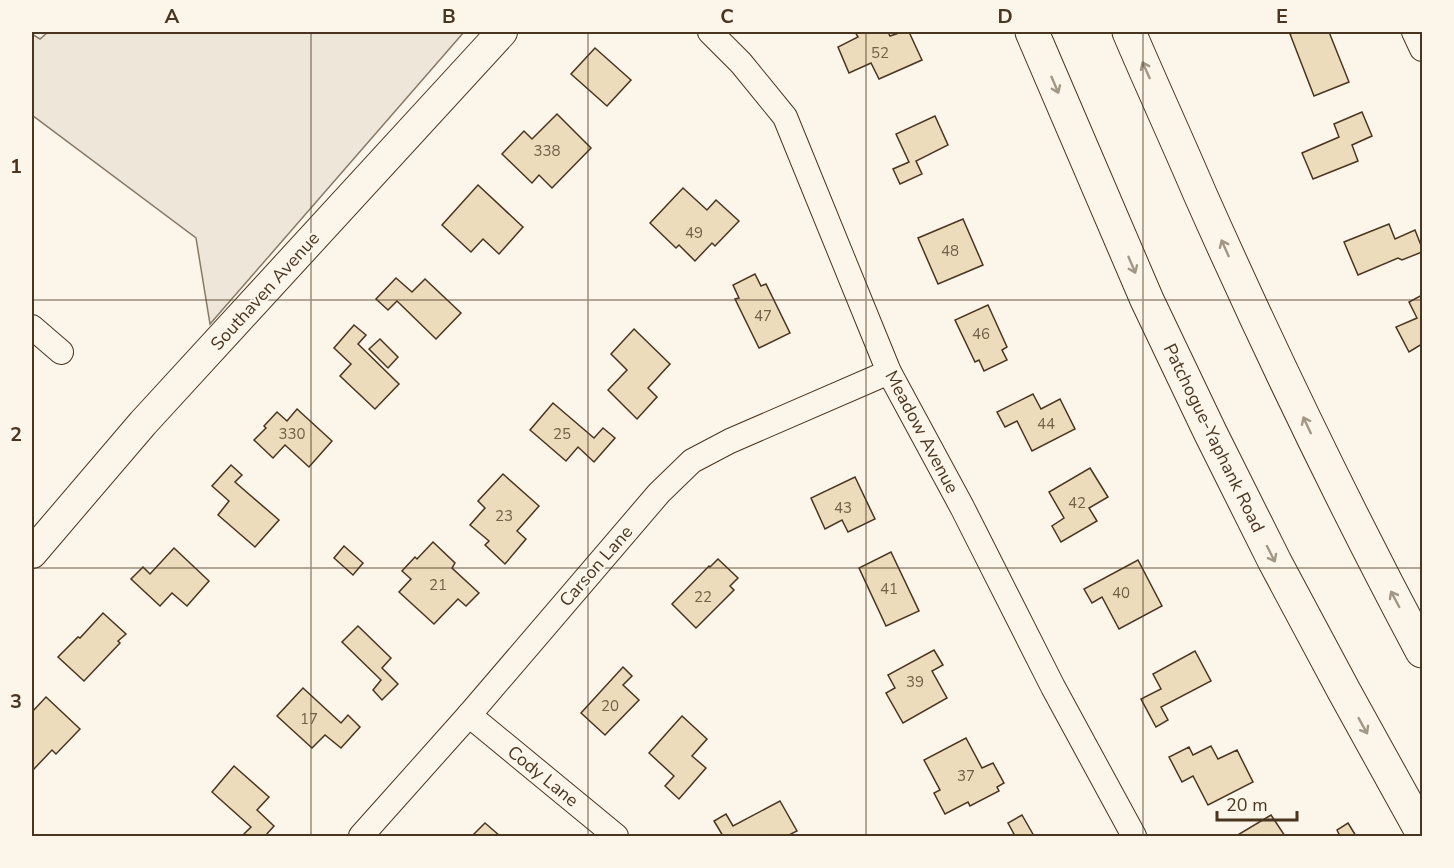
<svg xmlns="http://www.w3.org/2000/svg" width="1454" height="868" font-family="'Nunito Sans',sans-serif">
  <rect width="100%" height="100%" fill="#fbf6e9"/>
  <polygon fill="#ede6d9" stroke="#887966" stroke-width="1.5" points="48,32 464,32 210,324 196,238 32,115 32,34 40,39"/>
  <g fill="#ecdcbc" stroke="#4a3520" stroke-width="1.5">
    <polygon points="855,32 888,32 890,36 902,32 909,32 922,60 879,79 871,63 849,73 838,47 858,37"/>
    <polygon points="1296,32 1329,32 1349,82 1314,96 1290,34"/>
    <polygon points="595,48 631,80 607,106 571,74"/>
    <polygon points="1362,112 1372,136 1352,145 1358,161 1313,179 1302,153 1339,137 1334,124"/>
    <polygon points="557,114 591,148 552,188 539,175 532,183 502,154 524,131 532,139"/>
    <polygon points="935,116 948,145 916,161 922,174 900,184 893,169 909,162 896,134"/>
    <polygon points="478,185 523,227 499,254 483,239 471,252 442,225"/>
    <polygon points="683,188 707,210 716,200 739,221 715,246 712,243 695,261 679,245 676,248 650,223"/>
    <polygon points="963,219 983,265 938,284 918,238"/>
    <polygon points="1389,224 1395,239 1415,230 1422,248 1422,252 1402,260 1398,258 1358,275 1344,242"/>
    <polygon points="755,274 761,286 766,284 790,333 759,348 735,299 739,298 733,285"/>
    <polygon points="396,278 412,292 425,279 461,313 436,339 397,301 388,310 376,299"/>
    <polygon points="1422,295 1422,344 1409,352 1396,327 1417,318 1409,302"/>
    <polygon points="988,305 1007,347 1002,350 1007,360 984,371 979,360 975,362 955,320"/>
    <polygon points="354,325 366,335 358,344 399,384 375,409 340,376 351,364 334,348"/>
    <polygon points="634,329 670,364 648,388 657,397 637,419 608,390 627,370 611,354"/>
    <polygon points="380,339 398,357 388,368 369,349"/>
    <polygon points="1033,394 1041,409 1060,399 1075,429 1032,451 1017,421 1005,427 997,412"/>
    <polygon points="553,403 594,438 603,428 615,438 594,462 578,447 566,461 530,430"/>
    <polygon points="297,409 332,441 309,467 285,445 273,458 254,440 266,428 264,426 277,412 287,421"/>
    <polygon points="231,465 242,475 235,482 279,520 255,547 218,515 229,501 212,486"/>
    <polygon points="1090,468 1108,497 1089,508 1097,521 1061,542 1052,526 1064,518 1049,492"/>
    <polygon points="503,474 539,506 517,531 526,539 505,564 485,545 489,541 470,525 485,508 478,501"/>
    <polygon points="855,477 875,519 848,532 842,520 825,529 811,498"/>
    <polygon points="433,542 455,563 452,568 479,593 466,606 458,599 434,624 399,592 411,579 402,571 415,557 417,559"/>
    <polygon points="344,546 363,563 353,575 334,558"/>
    <polygon points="174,548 209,581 187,606 172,593 160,606 131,579 143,567 150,574"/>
    <polygon points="891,552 919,611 886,626 859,568"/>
    <polygon points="718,559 738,578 730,586 734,590 696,628 672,604 709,566 710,567"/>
    <polygon points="1138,560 1162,606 1119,629 1102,597 1092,603 1084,589"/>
    <polygon points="103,613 126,634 118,641 120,643 84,681 58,657 78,637 80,638"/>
    <polygon points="358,626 391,658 382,668 398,684 382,700 373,690 381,680 342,642"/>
    <polygon points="934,650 943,665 932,671 947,698 903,723 886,693 895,688 888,675"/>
    <polygon points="1195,651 1211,681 1161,707 1168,720 1156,727 1141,699 1161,689 1153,674"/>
    <polygon points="623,667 632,676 623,685 639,700 605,735 581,713"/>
    <polygon points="303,688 341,723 348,715 360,727 341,748 325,735 312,748 277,716"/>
    <polygon points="46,697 80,729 56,754 52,750 34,769 32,767 32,712"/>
    <polygon points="682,716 707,739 692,756 706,768 679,799 665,786 674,776 649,753"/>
    <polygon points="966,738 982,768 993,763 1004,783 997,787 999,791 970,806 968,802 945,814 934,793 940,790 924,760"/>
    <polygon points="1211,746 1218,759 1237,750 1253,782 1208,805 1193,776 1182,782 1169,757 1189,747 1193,755"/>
    <polygon points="234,766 269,797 257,810 274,826 265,836 242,836 251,827 212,792"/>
    <polygon points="780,801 797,831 787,836 723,836 714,821 726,814 733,826"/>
    <polygon points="1022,815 1034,836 1009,836 1014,834 1008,823"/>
    <polygon points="1271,815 1285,836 1236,836"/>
    <polygon points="485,823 500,836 472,836"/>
    <polygon points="1348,823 1356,836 1340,836 1337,830"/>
  </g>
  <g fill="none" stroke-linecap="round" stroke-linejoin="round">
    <g stroke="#4a3520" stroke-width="26">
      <g id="minor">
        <polyline points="710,32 741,63 785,117 889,372 962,507 1053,687 1134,836"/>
        <polyline points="1414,32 1422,49"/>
        <polyline points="32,327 61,352"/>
        <polyline points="469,715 616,836"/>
        <polyline points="361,836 469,715 659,493 692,461 730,441 889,372"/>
      </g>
    </g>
    <g stroke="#4a3520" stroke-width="32">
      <polyline id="tertiary" points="32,553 143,423 502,32"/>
    </g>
    <g stroke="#4a3520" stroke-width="35">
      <g id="primary">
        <polyline points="1032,32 1147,300 1210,432 1275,562 1344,691 1422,832"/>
        <path d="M1129,32C1152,86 1177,140 1200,194C1269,349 1342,501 1422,651"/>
      </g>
    </g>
    <use href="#minor" stroke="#fbf6e9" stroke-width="24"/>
    <use href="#tertiary" stroke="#fbf6e9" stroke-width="30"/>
    <use href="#primary" stroke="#fbf6e9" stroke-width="33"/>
  </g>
  <defs><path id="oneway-shaft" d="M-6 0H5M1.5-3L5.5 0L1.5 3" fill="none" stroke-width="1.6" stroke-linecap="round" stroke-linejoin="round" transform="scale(1.5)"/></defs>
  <g stroke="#a29684">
    <use href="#oneway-shaft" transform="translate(1146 70) rotate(-114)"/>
    <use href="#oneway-shaft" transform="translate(1055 85) rotate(67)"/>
    <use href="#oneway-shaft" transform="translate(1225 248) rotate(-114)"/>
    <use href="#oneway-shaft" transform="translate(1132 265) rotate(67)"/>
    <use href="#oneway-shaft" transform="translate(1307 425) rotate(-115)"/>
    <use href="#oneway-shaft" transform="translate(1271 554) rotate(63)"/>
    <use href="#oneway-shaft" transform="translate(1395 599) rotate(-118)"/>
    <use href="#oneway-shaft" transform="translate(1363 726) rotate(61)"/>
  </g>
  <path fill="none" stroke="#4a3520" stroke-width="1.5" stroke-opacity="0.55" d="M311,32V836M588,32V836M866,32V836M1143,32V836M32,300H1422M32,568H1422"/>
  <g text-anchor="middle" stroke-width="4.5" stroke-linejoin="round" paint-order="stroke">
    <g font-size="15" fill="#725f47">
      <text x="880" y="58">52</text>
      <text x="547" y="156">338</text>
      <text x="694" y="238">49</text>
      <text x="950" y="256">48</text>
      <text x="763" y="321">47</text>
      <text x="981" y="339">46</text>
      <text x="1046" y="429">44</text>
      <text x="292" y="439">330</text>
      <text x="562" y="439">25</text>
      <text x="1077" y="508">42</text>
      <text x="843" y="513">43</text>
      <text x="504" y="521">23</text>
      <text x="438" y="590">21</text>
      <text x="889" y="594">41</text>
      <text x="1121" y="598">40</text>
      <text x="703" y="602">22</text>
      <text x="915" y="687">39</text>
      <text x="610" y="711">20</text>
      <text x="309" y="724">17</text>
      <text x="966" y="781">37</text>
    </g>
    <g font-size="18" fill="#4a3520" stroke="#fbf6e9">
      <text transform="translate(265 291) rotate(-48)" y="6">Southaven Avenue</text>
      <text transform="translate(922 432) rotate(62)" y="6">Meadow Avenue</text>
      <text transform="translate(1214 438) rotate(64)" y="6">Patchogue-Yaphank Road</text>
      <text transform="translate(596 566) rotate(-49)" y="6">Carson Lane</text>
      <text transform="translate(543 776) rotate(39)" y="6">Cody Lane</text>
    </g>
  </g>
  <rect width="1454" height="868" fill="none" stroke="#fbf6e9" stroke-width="66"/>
  <path d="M1217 811v9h80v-9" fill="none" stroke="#4a3520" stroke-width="3"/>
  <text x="1226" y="811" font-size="18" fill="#4a3520" stroke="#fbf6e9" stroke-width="4.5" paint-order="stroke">20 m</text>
  <rect x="33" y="33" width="1388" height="802" fill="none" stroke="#4a3520" stroke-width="2"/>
  <g font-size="20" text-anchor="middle" font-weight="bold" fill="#4a3520">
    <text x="172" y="23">A</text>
    <text x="449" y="23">B</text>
    <text x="727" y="23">C</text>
    <text x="1005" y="23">D</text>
    <text x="1282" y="23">E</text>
    <text x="16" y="173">1</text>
    <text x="16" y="441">2</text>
    <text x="16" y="708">3</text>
  </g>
</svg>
